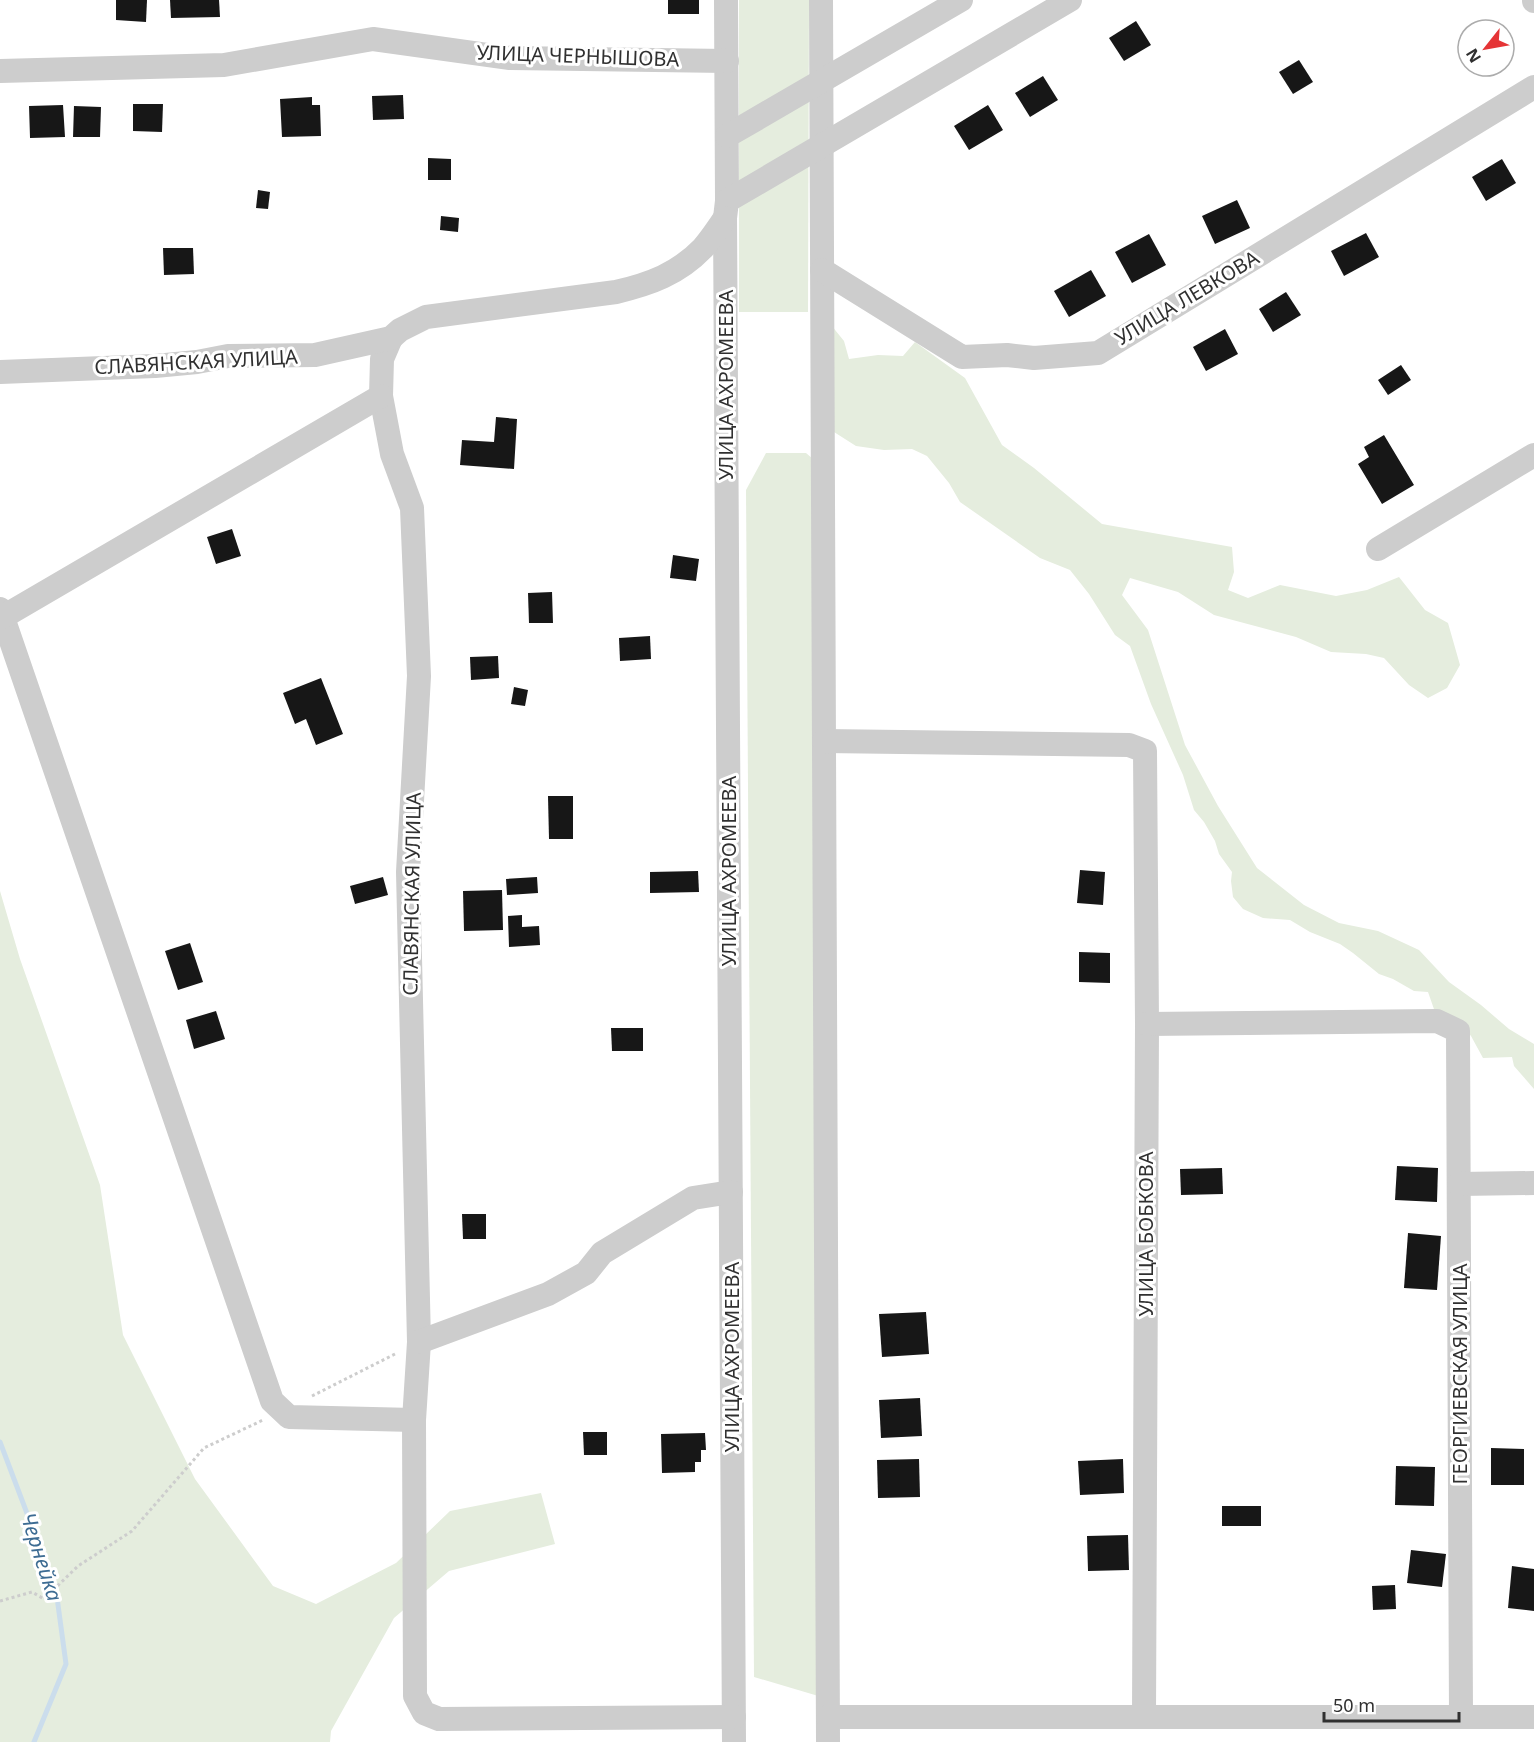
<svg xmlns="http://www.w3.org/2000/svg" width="1534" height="1742" font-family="'Noto Sans',sans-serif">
  <rect width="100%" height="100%" fill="#fff"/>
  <g fill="#e5edde">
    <polygon points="739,0 809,0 808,312 739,312"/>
    <polygon points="827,320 844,341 849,359 878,355 903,356 915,342 965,378 1002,445 1034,468 1102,524 1232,547 1234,572 1228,590 1248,598 1280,585 1336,596 1367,590 1399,577 1425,610 1448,623 1460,665 1447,688 1428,698 1409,685 1384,658 1366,654 1331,652 1296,637 1214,615 1178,592 1130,578 1122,595 1148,630 1185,745 1218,806 1257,868 1304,905 1339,923 1378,931 1419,950 1449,982 1481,1005 1509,1029 1534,1044 1534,1089 1514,1066 1512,1057 1483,1058 1471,1036 1455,1017 1435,1012 1428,992 1414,991 1393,979 1379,974 1353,953 1340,944 1310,932 1290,920 1263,918 1243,909 1233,897 1231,881 1232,872 1219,854 1215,841 1204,822 1194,810 1183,775 1151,704 1130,646 1115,635 1089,594 1070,570 1040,558 960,502 949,483 927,456 912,449 884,450 856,446 834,432"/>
    <polygon points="766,453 806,453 827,471 825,1698 754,1677 746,490"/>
    <polygon points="0,891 20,959 100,1185 123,1335 195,1479 273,1586 316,1604 396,1563 450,1511 541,1493 555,1544 449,1571 394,1618 331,1731 330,1742 0,1742"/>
  </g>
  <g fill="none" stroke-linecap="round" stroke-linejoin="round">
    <polyline stroke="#cbddec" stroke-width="5" points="0,1442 56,1590 66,1664 34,1742"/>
  </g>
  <g fill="#171717">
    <polygon points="116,0 147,0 146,22 116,20"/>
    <polygon points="170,0 219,0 220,17 171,18"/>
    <rect x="668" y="0" width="31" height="14"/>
    <polygon points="1136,21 1151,45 1124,61 1109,38"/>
    <polygon points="1299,60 1313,82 1293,94 1279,72"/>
    <polygon points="1043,76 1058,100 1030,117 1015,93"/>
    <polygon points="403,95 404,119 373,120 372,96"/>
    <polygon points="312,97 312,105 320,105 321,136 282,137 280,99"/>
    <polygon points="133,104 163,104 162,132 133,131"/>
    <polygon points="63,105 65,137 30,138 29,106"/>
    <polygon points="988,105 1003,130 969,150 954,126"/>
    <polygon points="74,106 101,107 100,137 73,137"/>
    <polygon points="428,158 451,159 451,180 428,180"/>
    <polygon points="1502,159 1516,183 1486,201 1472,177"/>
    <polygon points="258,190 270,192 268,209 256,208"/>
    <polygon points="1237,200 1250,228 1215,244 1202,216"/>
    <polygon points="441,216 459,218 458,232 440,230"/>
    <polygon points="1366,233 1379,257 1344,276 1331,251"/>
    <polygon points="1149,234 1166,265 1132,283 1115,252"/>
    <polygon points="163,248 193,248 194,274 164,275"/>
    <polygon points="1091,270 1106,296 1069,317 1054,291"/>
    <polygon points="1286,292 1301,315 1273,332 1259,309"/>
    <polygon points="1225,329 1238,354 1206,371 1193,347"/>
    <polygon points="1401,365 1411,380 1388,395 1378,380"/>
    <polygon points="496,417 517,419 514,469 460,465 462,440 494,442"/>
    <polygon points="1384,435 1414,485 1382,504 1358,464 1369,457 1364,447"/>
    <polygon points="232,529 241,556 216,564 207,537"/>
    <polygon points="673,555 699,559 696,581 670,578"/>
    <polygon points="552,592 553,623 529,623 528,593"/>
    <polygon points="650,636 651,659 620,661 619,638"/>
    <polygon points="498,656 499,678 471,680 470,657"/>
    <polygon points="321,678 343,734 316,745 306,719 295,724 283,693"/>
    <polygon points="514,687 528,690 525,706 511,704"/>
    <polygon points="548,796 573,796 573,839 549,839"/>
    <polygon points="1080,870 1105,872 1103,905 1077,903"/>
    <polygon points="698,871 699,892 650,893 650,872"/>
    <polygon points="383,877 388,895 355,904 350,886"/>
    <polygon points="537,877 538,893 507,895 506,879"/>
    <polygon points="502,890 503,930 464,931 463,891"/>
    <polygon points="522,915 522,927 539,926 540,945 509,947 508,916"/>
    <polygon points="190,943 203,982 178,990 165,951"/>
    <polygon points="1079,952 1110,953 1110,983 1079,982"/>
    <polygon points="216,1011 225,1039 194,1049 186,1020"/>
    <polygon points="611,1028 643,1028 643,1051 612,1051"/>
    <polygon points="1397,1166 1438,1168 1437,1202 1395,1200"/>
    <polygon points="1222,1168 1223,1194 1181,1195 1180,1169"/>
    <polygon points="462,1214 486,1214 486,1239 463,1239"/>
    <polygon points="1408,1233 1441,1236 1437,1290 1404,1288"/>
    <polygon points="926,1312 929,1354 882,1357 879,1314"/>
    <polygon points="920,1398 922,1436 881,1438 879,1400"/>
    <polygon points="583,1432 607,1432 607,1455 584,1455"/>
    <polygon points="705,1433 706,1450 701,1450 701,1462 695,1462 695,1472 662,1473 661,1434"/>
    <polygon points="1491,1448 1524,1449 1524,1485 1491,1485"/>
    <polygon points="919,1459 920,1497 878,1498 877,1460"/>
    <polygon points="1123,1459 1124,1493 1080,1495 1078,1461"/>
    <polygon points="1396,1466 1435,1467 1434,1506 1395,1505"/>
    <rect x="1222" y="1506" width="39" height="20"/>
    <polygon points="1128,1535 1129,1570 1088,1571 1087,1536"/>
    <polygon points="1411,1550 1446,1554 1442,1587 1407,1583"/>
    <polygon points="1512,1566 1534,1569 1534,1611 1508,1608"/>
    <polygon points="1395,1585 1396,1609 1373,1610 1372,1586"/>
  </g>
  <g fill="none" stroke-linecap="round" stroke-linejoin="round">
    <g stroke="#cdcdcd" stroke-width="3" stroke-dasharray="3 3" stroke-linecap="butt">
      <polyline points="312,1396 397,1353"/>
      <polyline points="0,1601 32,1592 44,1599 78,1566 132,1531 204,1448 263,1420"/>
    </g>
    <g stroke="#cdcdcd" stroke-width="24">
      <polyline points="726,0 727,201 725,218 734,1742"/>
      <polyline points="821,0 828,1742"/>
      <polyline points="1534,0 1534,1"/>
      <polyline points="0,71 224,65 373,39 510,58 727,61"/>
      <polyline points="727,136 961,0"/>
      <polyline points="727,201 1070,0"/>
      <polyline points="822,270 962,357 1007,355 1034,358 1098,353 1534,87"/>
      <polyline points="391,338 382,359 381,396 392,454 412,508 419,676 408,872 419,1342 414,1420"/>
      <path d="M0,372L155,366L197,362L228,356L315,355L391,338L400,330L426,317L616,292C650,284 678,274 703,248C711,239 718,228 725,218"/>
      <polyline points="1378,549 1534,455"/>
      <polyline points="0,609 272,1401 289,1417 414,1420 415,1696 424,1713 439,1719 734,1717"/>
      <polyline points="3,617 381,396"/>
      <polyline points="824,741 1129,745 1145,751 1147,1024 1144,1717"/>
      <polyline points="1147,1024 1437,1021 1458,1031 1461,1717"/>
      <polyline points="1459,1184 1534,1183"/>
      <polyline points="419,1342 548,1294 586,1273 602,1253 693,1198 731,1192"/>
      <polyline points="828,1717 1534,1717"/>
    </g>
  </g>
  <g text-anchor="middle" stroke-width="6" stroke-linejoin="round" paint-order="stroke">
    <g font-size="20" fill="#303030" stroke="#fff">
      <text transform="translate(578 56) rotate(2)" y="7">УЛИЦА ЧЕРНЫШОВА</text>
      <text transform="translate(1187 298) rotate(-31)" y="7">УЛИЦА ЛЕВКОВА</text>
      <text transform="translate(196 362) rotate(-3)" y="7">СЛАВЯНСКАЯ УЛИЦА</text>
      <text transform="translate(726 385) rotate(-90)" y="7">УЛИЦА АХРОМЕЕВА</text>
      <text transform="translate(729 871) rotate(-90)" y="7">УЛИЦА АХРОМЕЕВА</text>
      <text transform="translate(412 894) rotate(-89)" y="7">СЛАВЯНСКАЯ УЛИЦА</text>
      <text transform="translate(1146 1234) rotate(-90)" y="7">УЛИЦА БОБКОВА</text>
      <text transform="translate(732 1357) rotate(-90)" y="7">УЛИЦА АХРОМЕЕВА</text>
      <text transform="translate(1460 1374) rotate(-90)" y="7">ГЕОРГИЕВСКАЯ УЛИЦА</text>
    </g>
    <g font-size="21" font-style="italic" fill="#3d6c93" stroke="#fff">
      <text transform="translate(41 1557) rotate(72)" y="7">Чернейка</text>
    </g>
  </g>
  <g transform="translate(1486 48) rotate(239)"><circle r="28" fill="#ffffff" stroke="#acacac" stroke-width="1.5"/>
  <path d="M0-4.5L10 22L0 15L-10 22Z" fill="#e53436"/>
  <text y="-9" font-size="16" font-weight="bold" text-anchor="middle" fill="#303030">N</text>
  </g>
  <path d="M1324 1712v9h135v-9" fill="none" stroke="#303030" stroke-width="3"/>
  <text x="1333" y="1712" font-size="18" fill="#303030" stroke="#ffffff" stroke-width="4.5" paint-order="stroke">50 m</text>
</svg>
